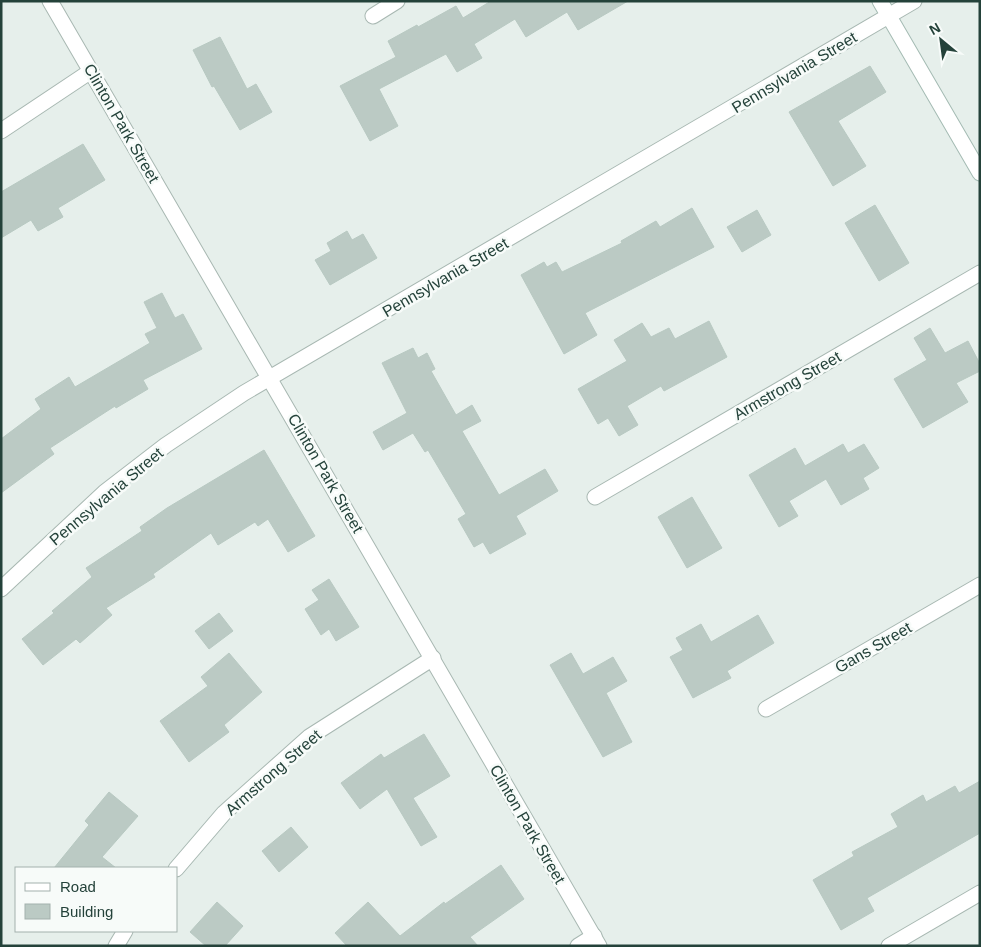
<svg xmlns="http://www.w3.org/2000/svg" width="981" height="947" font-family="Helvetica,sans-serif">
  <rect width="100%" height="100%" fill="#e6efeb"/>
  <g fill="#bbcac4" stroke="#b8c9c2">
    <polygon points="491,1 628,1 578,30 567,12 526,37 515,19 474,44 482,58 457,72 446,54 379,89 398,126 370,141 340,86 396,57 388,41 417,25 418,27 456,6 463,18"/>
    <polygon points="220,37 247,89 256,84 272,112 240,130 214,86 212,87 193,50"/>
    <polygon points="870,66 886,92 838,121 866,166 833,186 789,112"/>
    <polygon points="83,144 105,180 58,208 63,217 38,231 31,220 1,238 1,192"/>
    <polygon points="875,205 909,263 879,281 845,223"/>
    <polygon points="692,208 714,247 585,313 597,335 564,354 521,275 544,262 547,267 556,262 562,272 622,243 621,241 656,221 660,227"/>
    <polygon points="757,210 771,235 742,252 727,227"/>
    <polygon points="347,231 352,240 363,234 377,258 330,285 315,260 331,251 327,243"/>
    <polygon points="162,293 175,318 183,314 202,349 143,380 148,389 116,408 115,406 50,448 54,454 1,493 1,439 41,409 35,399 69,377 75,387 150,343 145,334 157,328 144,302"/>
    <polygon points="709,321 727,357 664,391 661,386 627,406 638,425 619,436 608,418 598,424 578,389 627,361 614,340 642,323 651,337 669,328 675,339"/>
    <polygon points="930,328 945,353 968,341 980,364 980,371 956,383 968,402 923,428 894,379 927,360 914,338"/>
    <polygon points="413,348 418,358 427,353 435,369 431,371 456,415 472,405 481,421 462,431 499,495 545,469 558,491 516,516 526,534 490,554 483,542 474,547 458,519 466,514 428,450 425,452 413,433 383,450 373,432 407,413 382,363"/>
    <polygon points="843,444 848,453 864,444 879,468 863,478 869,489 841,505 826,479 789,501 798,516 779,527 749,475 795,448 805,466"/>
    <polygon points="264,450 315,536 288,552 268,519 258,526 255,522 218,545 211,533 153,574 155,577 106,608 112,615 80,643 76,639 43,665 22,639 54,613 52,611 92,577 86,568 142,531 140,527 167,508"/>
    <polygon points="692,497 722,548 687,568 658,517"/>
    <polygon points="329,579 359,627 336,641 329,629 321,635 305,609 319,600 312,590"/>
    <polygon points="219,613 233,631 209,649 195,631"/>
    <polygon points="758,615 774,643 727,671 731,678 693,698 670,657 683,650 676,638 701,624 711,642"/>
    <polygon points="229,653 262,692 224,725 229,732 189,762 160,721 208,686 201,677"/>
    <polygon points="571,653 583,674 613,657 627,681 606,693 632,742 603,757 550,665"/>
    <polygon points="424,734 450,776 413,798 437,837 421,846 387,789 360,809 341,783 381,754 384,758"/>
    <polygon points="980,781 980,833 867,898 874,911 841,930 813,880 854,856 852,852 898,827 891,814 923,795 926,802 955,786 959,793"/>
    <polygon points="109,792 138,816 102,857 116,868 54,868 89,825 85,821"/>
    <polygon points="291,827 308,847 279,872 262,851"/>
    <polygon points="501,865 524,899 470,937 478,946 347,946 335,933 368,902 400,936 444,902 445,904"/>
    <polygon points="217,902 243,926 225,946 206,946 190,932"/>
  </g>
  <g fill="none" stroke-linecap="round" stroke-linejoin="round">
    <g stroke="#a8b8b2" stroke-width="17">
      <g id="street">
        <polyline points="50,1 599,946"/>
        <polyline points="373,16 397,1"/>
        <polyline points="1,131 91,71"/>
        <polyline points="595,497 980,273"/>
        <polyline points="1,589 105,492 166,445 244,393 914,1"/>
        <polyline points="766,709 980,585"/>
        <polyline points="176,869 224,813 309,737 433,658"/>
        <polyline points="116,946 125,931"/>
        <polyline points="578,946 594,936"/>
        <polyline points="889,946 980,893"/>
      </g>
    </g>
    <g stroke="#a4bbb3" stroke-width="17">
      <polyline id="secondary" points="880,1 980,173"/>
    </g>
    <use href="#street" stroke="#fff" stroke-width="15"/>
    <use href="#secondary" stroke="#fff" stroke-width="15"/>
  </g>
  <g text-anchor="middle" stroke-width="5" stroke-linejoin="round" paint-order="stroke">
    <g font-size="16" fill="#24423a" stroke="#f7fbf9">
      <text transform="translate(794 72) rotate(-31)" y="6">Pennsylvania Street</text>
      <text transform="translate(122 123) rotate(60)" y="6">Clinton Park Street</text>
      <text transform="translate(445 277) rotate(-30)" y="6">Pennsylvania Street</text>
      <text transform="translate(787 385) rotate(-30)" y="6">Armstrong Street</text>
      <text transform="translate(326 473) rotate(60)" y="6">Clinton Park Street</text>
      <text transform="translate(106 496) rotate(-40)" y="6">Pennsylvania Street</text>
      <text transform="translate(873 647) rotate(-30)" y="6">Gans Street</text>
      <text transform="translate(273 772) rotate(-41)" y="6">Armstrong Street</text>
      <text transform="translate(528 824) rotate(60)" y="6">Clinton Park Street</text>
    </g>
  </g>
  <rect width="981" height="947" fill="none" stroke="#24423a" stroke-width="5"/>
  <rect x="15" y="867" width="162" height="65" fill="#f7fbf9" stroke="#a3b1ad"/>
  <rect x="25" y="883" width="25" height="8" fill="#ffffff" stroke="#a3b1ad"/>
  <text x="60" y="892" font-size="15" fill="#24423a">Road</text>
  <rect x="25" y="904" width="25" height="15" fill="#bbcac4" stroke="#a3b1ad"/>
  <text x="60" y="917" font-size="15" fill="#24423a">Building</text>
  <g transform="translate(941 40) rotate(331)" stroke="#f7fbf9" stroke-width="4" paint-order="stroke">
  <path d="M0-4L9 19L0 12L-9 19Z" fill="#24423a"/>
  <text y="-8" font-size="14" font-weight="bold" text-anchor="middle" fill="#24423a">N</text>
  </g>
</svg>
